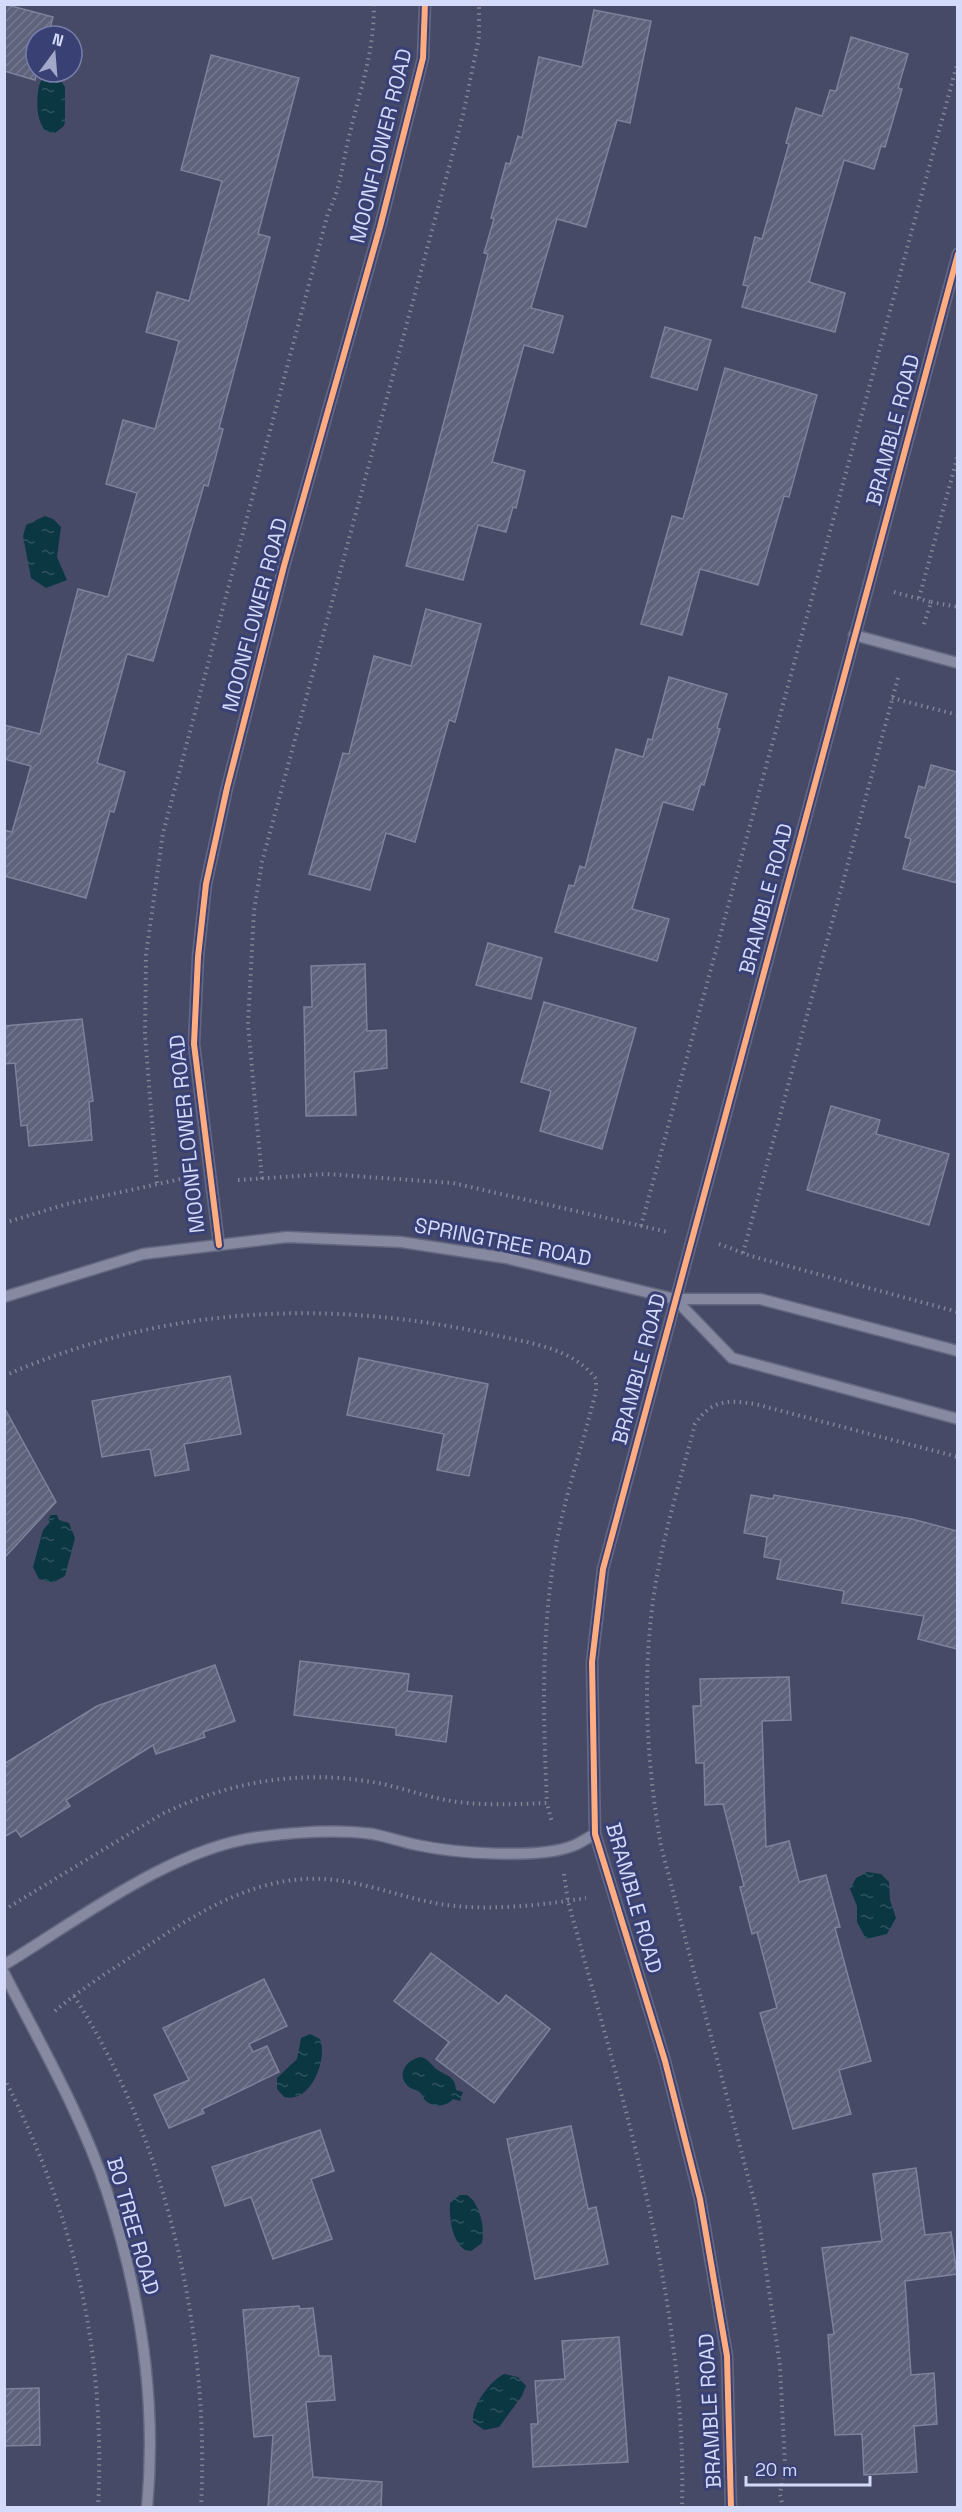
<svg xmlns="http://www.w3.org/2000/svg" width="962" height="2512" font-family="'Space Grotesk',sans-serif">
  <defs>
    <pattern id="water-ripples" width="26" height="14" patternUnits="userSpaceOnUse" patternTransform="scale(1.5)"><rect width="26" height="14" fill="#0b3743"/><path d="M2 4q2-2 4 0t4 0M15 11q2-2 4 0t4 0" fill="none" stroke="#2e535f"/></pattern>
    <pattern id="building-hatch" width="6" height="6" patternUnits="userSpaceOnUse" patternTransform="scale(1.5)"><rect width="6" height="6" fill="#5e627b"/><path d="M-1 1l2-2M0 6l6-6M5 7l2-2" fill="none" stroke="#74788f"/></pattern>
  </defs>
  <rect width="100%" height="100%" fill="#464a67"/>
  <g fill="url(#water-ripples)">
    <path d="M43,72L58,76L65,87V121L64,126L55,133L47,132C36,123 36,100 39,86C41,79 44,79 43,72Z"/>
    <polygon points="45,516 53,519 61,527 57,557 67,580 46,588 31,578 23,536 26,525"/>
    <polygon points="51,1515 57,1515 59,1520 69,1523 75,1538 65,1576 52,1583 39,1579 33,1567 43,1530 50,1522 48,1519"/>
    <polygon points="867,1872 881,1874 889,1882 890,1900 896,1918 887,1934 866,1939 857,1922 857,1906 850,1889 856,1878"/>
    <path d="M310,2034L320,2039C328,2059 311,2104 284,2097L277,2089V2078L297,2059L301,2038Z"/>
    <path d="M421,2057C431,2060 432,2068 441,2072C450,2077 455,2078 456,2090L463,2092L460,2101L453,2099C447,2106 436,2108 427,2102C423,2099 423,2094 418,2091C414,2089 410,2089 406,2084C397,2072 408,2059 421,2057Z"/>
    <path d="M460,2195H467C480,2203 485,2228 482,2243L471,2251L465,2250C452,2242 449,2218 450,2203Z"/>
    <path d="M504,2374L518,2377L526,2386L522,2396L499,2427L484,2430L473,2422C471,2406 490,2381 504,2374Z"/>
  </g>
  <g fill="url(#building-hatch)" stroke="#7e829a" stroke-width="1.5">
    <polygon points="4,4 53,17 48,36 36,36 37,72 35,80 4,71"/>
    <polygon points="594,10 651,21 630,123 617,120 586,227 557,219 531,308 563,316 553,353 524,345 492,462 525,471 516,508 513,507 506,532 478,525 463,580 406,566 488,254 484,253 494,219 491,218 506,163 510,164 518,136 522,138 539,57 582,67"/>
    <polygon points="851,37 908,54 898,88 902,89 885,147 881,146 874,169 844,160 809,282 845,293 835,332 742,307 748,286 743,285 755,237 762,239 789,144 786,143 796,108 822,116 830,90 836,91"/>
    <polygon points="211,55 299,78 258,234 270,237 219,428 223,429 208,486 204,485 153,661 127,654 97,763 125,772 114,812 110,811 86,898 4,876 4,830 12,832 31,766 4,759 4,725 40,734 78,589 108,597 137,493 106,484 123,420 155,429 179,341 146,332 157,292 189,301 222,181 181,170"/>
    <polygon points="665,327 711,340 697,390 651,377"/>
    <polygon points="725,368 817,395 789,497 784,496 758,585 700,569 682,635 641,624 672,516 683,519"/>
    <polygon points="426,609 481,624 455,722 449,720 415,842 386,833 370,890 309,874 343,753 349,754 374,656 411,666"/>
    <polygon points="669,677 727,694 717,728 720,729 704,785 701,784 693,810 663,802 632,909 669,919 657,961 555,932 569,885 574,886 580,866 585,868 616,749 643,757 648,739 652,740"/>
    <polygon points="931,765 957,772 957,883 903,869 911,839 905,837 919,786 925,788"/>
    <polygon points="488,943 542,958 531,999 476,985"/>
    <polygon points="365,964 367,1031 386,1030 387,1068 354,1072 356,1115 306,1116 304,1007 312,1007 311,966"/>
    <polygon points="544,1002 636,1028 602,1149 540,1131 551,1091 521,1082"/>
    <polygon points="82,1019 93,1101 89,1102 92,1140 29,1146 27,1125 21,1126 15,1063 4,1064 4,1026"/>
    <polygon points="831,1106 880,1120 876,1134 949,1154 929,1225 807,1190"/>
    <polygon points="359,1358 488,1384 469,1476 437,1470 444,1434 347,1415"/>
    <polygon points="230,1376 241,1434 184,1444 189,1470 155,1476 150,1449 102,1457 92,1401"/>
    <polygon points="4,1407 56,1502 4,1558"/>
    <polygon points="751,1495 773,1499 774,1495 912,1519 957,1531 957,1649 918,1639 924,1616 842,1603 844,1591 777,1579 781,1560 764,1557 767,1537 744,1533"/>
    <polygon points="300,1661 409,1674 407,1691 452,1696 446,1742 396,1735 396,1728 294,1715"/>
    <polygon points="215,1665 235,1721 203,1732 205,1737 156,1754 153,1745 66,1800 70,1806 21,1837 16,1830 4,1837 4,1764 97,1706"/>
    <polygon points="789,1677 791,1720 762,1721 766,1847 789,1841 799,1882 826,1875 840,1927 835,1928 871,2061 839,2070 851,2114 793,2129 760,2013 777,2008 757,1932 752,1934 740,1887 744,1886 723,1804 705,1805 704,1763 696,1763 693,1706 701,1706 700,1679"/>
    <polygon points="431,1953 499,2004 506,1995 550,2029 494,2103 436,2059 449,2042 394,2001"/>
    <polygon points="264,1979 287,2026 249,2044 253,2052 267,2046 279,2072 202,2109 204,2113 169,2128 154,2095 189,2080 163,2028"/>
    <polygon points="571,2126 588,2209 596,2207 608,2264 535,2279 507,2139"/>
    <polygon points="320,2130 334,2171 311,2179 332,2239 273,2259 251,2197 225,2206 212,2167"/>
    <polygon points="916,2168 925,2235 951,2232 957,2274 905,2281 911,2375 934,2373 937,2424 914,2426 917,2472 864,2475 862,2434 835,2435 828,2335 834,2334 822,2248 882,2241 873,2174"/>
    <polygon points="299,2306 300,2309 313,2308 319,2356 331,2356 335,2400 306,2402 313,2477 382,2482 381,2508 268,2508 273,2435 254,2437 243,2310"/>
    <polygon points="619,2337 628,2462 533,2467 531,2424 538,2424 535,2381 565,2379 562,2341"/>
    <polygon points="39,2388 40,2445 4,2446 4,2389"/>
  </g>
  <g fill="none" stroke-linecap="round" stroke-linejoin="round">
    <g stroke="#63677f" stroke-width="13">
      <g id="minor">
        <polyline points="854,635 958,663"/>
        <polyline points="219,1245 194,1044 198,957 206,884 227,788 284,566 380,227 423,58 425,4"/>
        <polyline points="4,1297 143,1254 287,1237 401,1242 506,1258 675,1299 760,1299 958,1351"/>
        <polyline points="675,1299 732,1358 958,1419"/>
        <path d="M4,1965C78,1920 172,1848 259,1837C296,1832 336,1829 373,1834C388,1837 402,1842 417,1845C454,1853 540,1860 575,1845C582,1842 589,1837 595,1834"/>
        <path d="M4,1973C41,2045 82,2116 107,2192C140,2293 157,2402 147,2508"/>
        <polyline points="731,2508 727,2356 700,2199 665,2061 595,1834 592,1662 603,1569 958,254"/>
      </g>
    </g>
    <g stroke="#828598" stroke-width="4" stroke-dasharray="1.5 4.5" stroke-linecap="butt">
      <polyline points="894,592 931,602 923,627"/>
      <polyline points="919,598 958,455"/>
      <polyline points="931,602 958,607"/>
      <polyline points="892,698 958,715"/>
      <polyline points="262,1179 248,1024 254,911 262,862 463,115 479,37 479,4"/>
      <polyline points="238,1180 326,1174 453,1183 668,1232"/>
      <path d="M157,1183L145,1035L146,955L163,833L328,213C340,190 342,166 348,141C359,92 374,56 374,4"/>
      <polyline points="4,1223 67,1204 185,1178"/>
      <polyline points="641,1226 958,61"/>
      <polyline points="719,1244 751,1256 958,1312"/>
      <polyline points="743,1253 899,674"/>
      <path d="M4,1376C163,1306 326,1298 494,1335C530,1343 573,1348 596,1379V1391C583,1445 564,1497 555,1551C541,1638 543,1715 547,1803"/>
      <path d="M564,1874L568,1901C623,2101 687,2298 682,2508"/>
      <path d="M4,1910L162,1814C226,1783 296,1770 366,1781C395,1785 422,1796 451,1801C483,1806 515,1804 547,1803L552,1823"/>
      <path d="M74,1996C168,2142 210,2335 201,2508"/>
      <path d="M55,2011C81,1989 111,1970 140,1951C198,1912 261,1871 335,1880C376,1885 414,1902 455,1906C497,1910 544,1905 586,1898"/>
      <path d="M4,2078C75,2216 106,2352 98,2508"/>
      <path d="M783,2508L780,2494L785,2465L780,2366L758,2215L661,1846C647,1765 642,1683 653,1601C661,1541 680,1482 695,1424C712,1399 728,1400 755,1404L958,1457"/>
    </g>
    <use href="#minor" stroke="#86899f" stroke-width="10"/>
    <g stroke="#394074" stroke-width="10">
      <g id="cycleway">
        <polyline points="219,1245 194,1044 198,957 206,884 227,788 284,566 380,227 423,58 425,4"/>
        <polyline points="731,2508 727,2356 700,2199 665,2061 595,1834 592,1662 603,1569 958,254"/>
      </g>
    </g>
    <use href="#cycleway" stroke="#ffac80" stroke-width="6"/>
  </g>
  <g text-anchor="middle" stroke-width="6" stroke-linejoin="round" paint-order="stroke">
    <g font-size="21" fill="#d4dafa" stroke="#394074">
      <text transform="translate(381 146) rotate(-76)" y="7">MOONFLOWER ROAD</text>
      <text transform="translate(893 430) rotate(-75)" y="7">BRAMBLE ROAD</text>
      <text transform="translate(255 615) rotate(-75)" y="7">MOONFLOWER ROAD</text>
      <text transform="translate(766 899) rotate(-75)" y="7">BRAMBLE ROAD</text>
      <text transform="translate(187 1134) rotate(-96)" y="7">MOONFLOWER ROAD</text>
      <text transform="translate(503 1242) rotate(11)" y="7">SPRINGTREE ROAD</text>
      <text transform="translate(639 1369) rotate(-75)" y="7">BRAMBLE ROAD</text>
      <text transform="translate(634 1898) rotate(74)" y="7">BRAMBLE ROAD</text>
      <text transform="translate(133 2226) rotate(74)" y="7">BO TREE ROAD</text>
      <text transform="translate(710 2411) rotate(-93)" y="7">BRAMBLE ROAD</text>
    </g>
  </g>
  <rect width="962" height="2512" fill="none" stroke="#d4dafa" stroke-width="12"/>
  <g transform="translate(54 54) rotate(16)"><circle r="28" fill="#394074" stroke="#777eaa" stroke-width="1.5"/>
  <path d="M0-4.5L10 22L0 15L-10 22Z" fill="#a2a8c7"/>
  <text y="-9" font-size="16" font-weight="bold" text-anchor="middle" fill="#d4dafa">N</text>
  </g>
  <path d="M746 2476v9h124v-9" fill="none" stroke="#d4dafa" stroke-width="3"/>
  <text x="755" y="2476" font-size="18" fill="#d4dafa" stroke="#394074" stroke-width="4.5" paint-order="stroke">20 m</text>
</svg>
